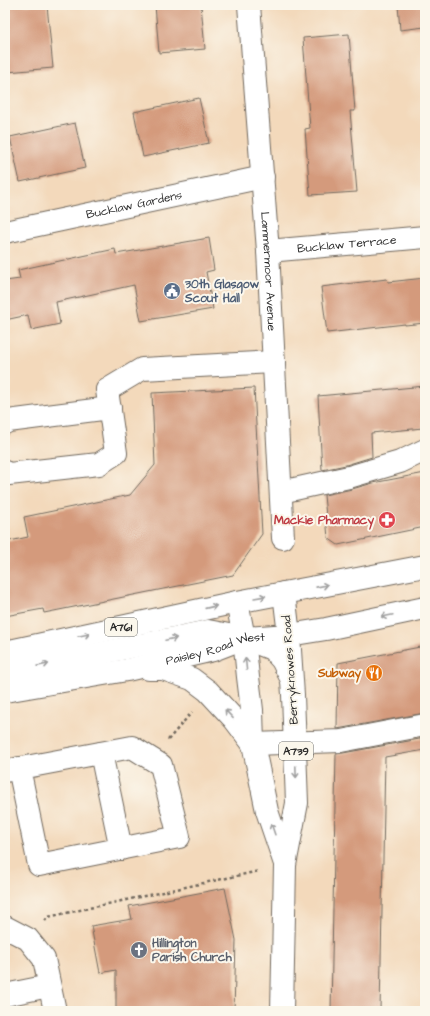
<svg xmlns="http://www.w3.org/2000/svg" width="430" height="1016" font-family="'Architects Daughter',sans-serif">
  <rect width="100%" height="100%" fill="#fbf7ec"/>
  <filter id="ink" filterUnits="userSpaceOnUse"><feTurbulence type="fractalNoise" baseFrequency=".025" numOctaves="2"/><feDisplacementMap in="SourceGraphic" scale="8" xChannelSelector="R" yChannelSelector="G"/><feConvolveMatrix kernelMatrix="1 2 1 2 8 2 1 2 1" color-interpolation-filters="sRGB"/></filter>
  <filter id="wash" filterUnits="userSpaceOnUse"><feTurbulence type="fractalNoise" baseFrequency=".012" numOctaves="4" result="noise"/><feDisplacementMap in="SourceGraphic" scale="16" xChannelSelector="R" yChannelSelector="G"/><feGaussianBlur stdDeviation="0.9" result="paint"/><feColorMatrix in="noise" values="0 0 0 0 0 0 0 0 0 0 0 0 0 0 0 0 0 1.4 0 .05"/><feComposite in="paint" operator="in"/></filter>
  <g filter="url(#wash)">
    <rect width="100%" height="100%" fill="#f3d9bb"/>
    <g id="blocks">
      <g fill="#d49a7b">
        <polygon points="5,5 47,5 53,68 7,72 5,52"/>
        <polygon points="155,5 201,5 205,49 159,53"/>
        <polygon points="398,5 425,5 425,27 400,30"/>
        <polygon points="349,34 355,111 350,111 357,192 310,195 305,129 310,128 303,38"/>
        <polygon points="199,98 209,143 143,157 134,112"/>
        <polygon points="75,123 85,168 20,182 10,137"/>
        <polygon points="209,238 214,270 206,272 213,309 141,321 134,285 56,302 60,324 31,330 28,315 5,320 5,281 20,279 18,270 115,249 116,254"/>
        <polygon points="425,278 425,323 405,325 405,324 327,333 321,287 387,279 388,282"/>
        <polygon points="425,386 425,410 422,410 423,428 371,433 372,457 346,465 322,470 318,396"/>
        <polygon points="254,388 262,534 233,575 44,613 43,609 5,616 5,542 28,537 24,517 130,495 155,465 152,393"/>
        <polygon points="425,473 425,527 338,545 328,538 324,495 352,489 373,483"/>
        <polygon points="425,646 425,713 337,729 338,663"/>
        <polygon points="425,738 425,750 385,757 380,1011 331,1011 336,754 343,753"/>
        <polygon points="225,888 236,940 234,1011 116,1011 116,970 100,973 91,926 132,919 129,906"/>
      </g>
    </g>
  </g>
  <g filter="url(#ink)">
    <use href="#blocks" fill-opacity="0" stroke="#71685d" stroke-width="1"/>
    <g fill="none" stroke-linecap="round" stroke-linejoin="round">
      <g stroke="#71685d" stroke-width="24">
        <g id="minor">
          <path id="s1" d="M249,5L268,251L283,538"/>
          <path id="s2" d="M5,232L263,177"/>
          <path id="s3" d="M268,251L425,237"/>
          <polyline points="5,423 8,421 110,408"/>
          <polyline points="5,472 9,474 99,464 116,453 107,390 142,369 274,362"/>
          <polyline points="281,492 349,477 400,462 425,450"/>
          <polyline points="253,744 341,741 425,725"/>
          <polyline points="101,753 121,849"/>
          <polyline points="5,771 132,747 161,765 179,837 39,865 19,768"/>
          <polyline points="5,927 28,939 44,959 55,1011"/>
          <polyline points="5,995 49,986"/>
        </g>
      </g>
      <g stroke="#71685d" stroke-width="24">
        <g id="major">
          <polyline points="237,602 244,638 248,677 252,710 253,744 267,811 285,864"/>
          <polyline points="5,652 237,602 425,566"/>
          <polyline points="149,669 163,669 192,679 208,691 234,719 253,744"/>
          <polyline points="5,673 208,631 244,638 272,649 282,660 291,678"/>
          <path id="s4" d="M5,691L127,670L213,650L244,638L289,635L326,629L425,608"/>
          <polyline points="282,1011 285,865 297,803 293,695 289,635 284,593"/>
        </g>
      </g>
      <g stroke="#71685d" stroke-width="2.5" stroke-dasharray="3 3" stroke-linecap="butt">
        <polyline points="168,740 192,712"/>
        <polyline points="45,921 48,917 259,871"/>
      </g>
      <use href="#minor" stroke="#fff" stroke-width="22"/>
      <use href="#major" stroke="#fff" stroke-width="22"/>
    </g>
    <defs><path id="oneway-shaft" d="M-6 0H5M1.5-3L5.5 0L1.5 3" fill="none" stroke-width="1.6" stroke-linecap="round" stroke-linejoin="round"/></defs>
    <g stroke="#a0a0a0">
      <use href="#oneway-shaft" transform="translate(322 586) rotate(-11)"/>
      <use href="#oneway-shaft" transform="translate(260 597) rotate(-10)"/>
      <use href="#oneway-shaft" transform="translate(211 607) rotate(-13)"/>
      <use href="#oneway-shaft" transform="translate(387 616) rotate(168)"/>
      <use href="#oneway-shaft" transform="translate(84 635) rotate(-12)"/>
      <use href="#oneway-shaft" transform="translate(171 639) rotate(-12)"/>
      <use href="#oneway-shaft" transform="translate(246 664) rotate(-96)"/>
      <use href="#oneway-shaft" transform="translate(43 665) rotate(-11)"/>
      <use href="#oneway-shaft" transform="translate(229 714) rotate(-133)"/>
      <use href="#oneway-shaft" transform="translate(296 772) rotate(88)"/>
      <use href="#oneway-shaft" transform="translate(273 829) rotate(-109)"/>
    </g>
  </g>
  <defs>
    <g id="civic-disc" transform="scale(0.9)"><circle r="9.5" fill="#5c6f8a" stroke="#fbf7ec"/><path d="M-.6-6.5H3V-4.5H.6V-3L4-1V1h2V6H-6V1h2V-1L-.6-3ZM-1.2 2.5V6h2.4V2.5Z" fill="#fff"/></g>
    <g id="pharmacy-disc" transform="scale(0.9)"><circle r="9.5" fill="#e0444e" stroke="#fbf7ec"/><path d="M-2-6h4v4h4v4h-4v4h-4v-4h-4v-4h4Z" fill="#fff"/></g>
    <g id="restaurant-disc" transform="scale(0.9)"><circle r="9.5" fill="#e8710a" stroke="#fbf7ec"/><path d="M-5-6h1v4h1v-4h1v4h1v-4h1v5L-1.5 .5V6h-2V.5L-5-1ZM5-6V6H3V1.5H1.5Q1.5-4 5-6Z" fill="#fff"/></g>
    <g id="church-disc" transform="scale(0.9)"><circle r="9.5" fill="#6b7280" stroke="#fbf7ec"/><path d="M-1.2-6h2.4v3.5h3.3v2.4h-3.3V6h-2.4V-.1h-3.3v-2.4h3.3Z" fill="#fff"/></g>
  </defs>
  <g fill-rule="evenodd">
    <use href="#civic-disc" x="172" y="291"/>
    <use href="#pharmacy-disc" x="387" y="520"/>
    <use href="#restaurant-disc" x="374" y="673"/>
    <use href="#church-disc" x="139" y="950"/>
  </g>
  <g text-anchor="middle" stroke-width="4" stroke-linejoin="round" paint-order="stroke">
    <g fill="#fbf7ec" stroke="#696865" stroke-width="1">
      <rect x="105" y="618" width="32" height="18" rx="3"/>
      <rect x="279" y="742" width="34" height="18" rx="3"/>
    </g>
    <g font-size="11" font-weight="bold" fill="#2b2b2b">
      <text x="121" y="631">A761</text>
      <text x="296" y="755">A739</text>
    </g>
    <g font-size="12" fill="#2b2b2b" stroke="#fbf7ec">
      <text dy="4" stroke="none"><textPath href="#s2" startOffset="132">Bucklaw Gardens</textPath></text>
      <text dy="4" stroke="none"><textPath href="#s3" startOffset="79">Bucklaw Terrace</textPath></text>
      <text dy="4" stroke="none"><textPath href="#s1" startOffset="267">Lammermoor Avenue</textPath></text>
      <text dy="4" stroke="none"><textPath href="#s4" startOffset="215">Paisley Road West</textPath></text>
      <text transform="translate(290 670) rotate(-94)" y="4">Berryknowes Road</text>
    </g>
    <g font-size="12" font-weight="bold" fill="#4e5e75" stroke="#fbf7ec" text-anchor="start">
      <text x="185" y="288">30th Glasgow<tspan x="185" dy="14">Scout Hall</tspan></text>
    </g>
    <g font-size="12" font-weight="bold" fill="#be3a42" stroke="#fbf7ec" text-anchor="end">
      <text x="374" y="524">Mackie Pharmacy</text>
    </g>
    <g font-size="12" font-weight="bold" fill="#c56008" stroke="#fbf7ec" text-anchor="end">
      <text x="361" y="677">Subway</text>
    </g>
    <g font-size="12" font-weight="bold" fill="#5b616d" stroke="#fbf7ec" text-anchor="start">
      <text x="152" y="947">Hillington<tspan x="152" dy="14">Parish Church</tspan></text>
    </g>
  </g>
  <rect width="430" height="1016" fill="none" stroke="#fbf7ec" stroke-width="20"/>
</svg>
